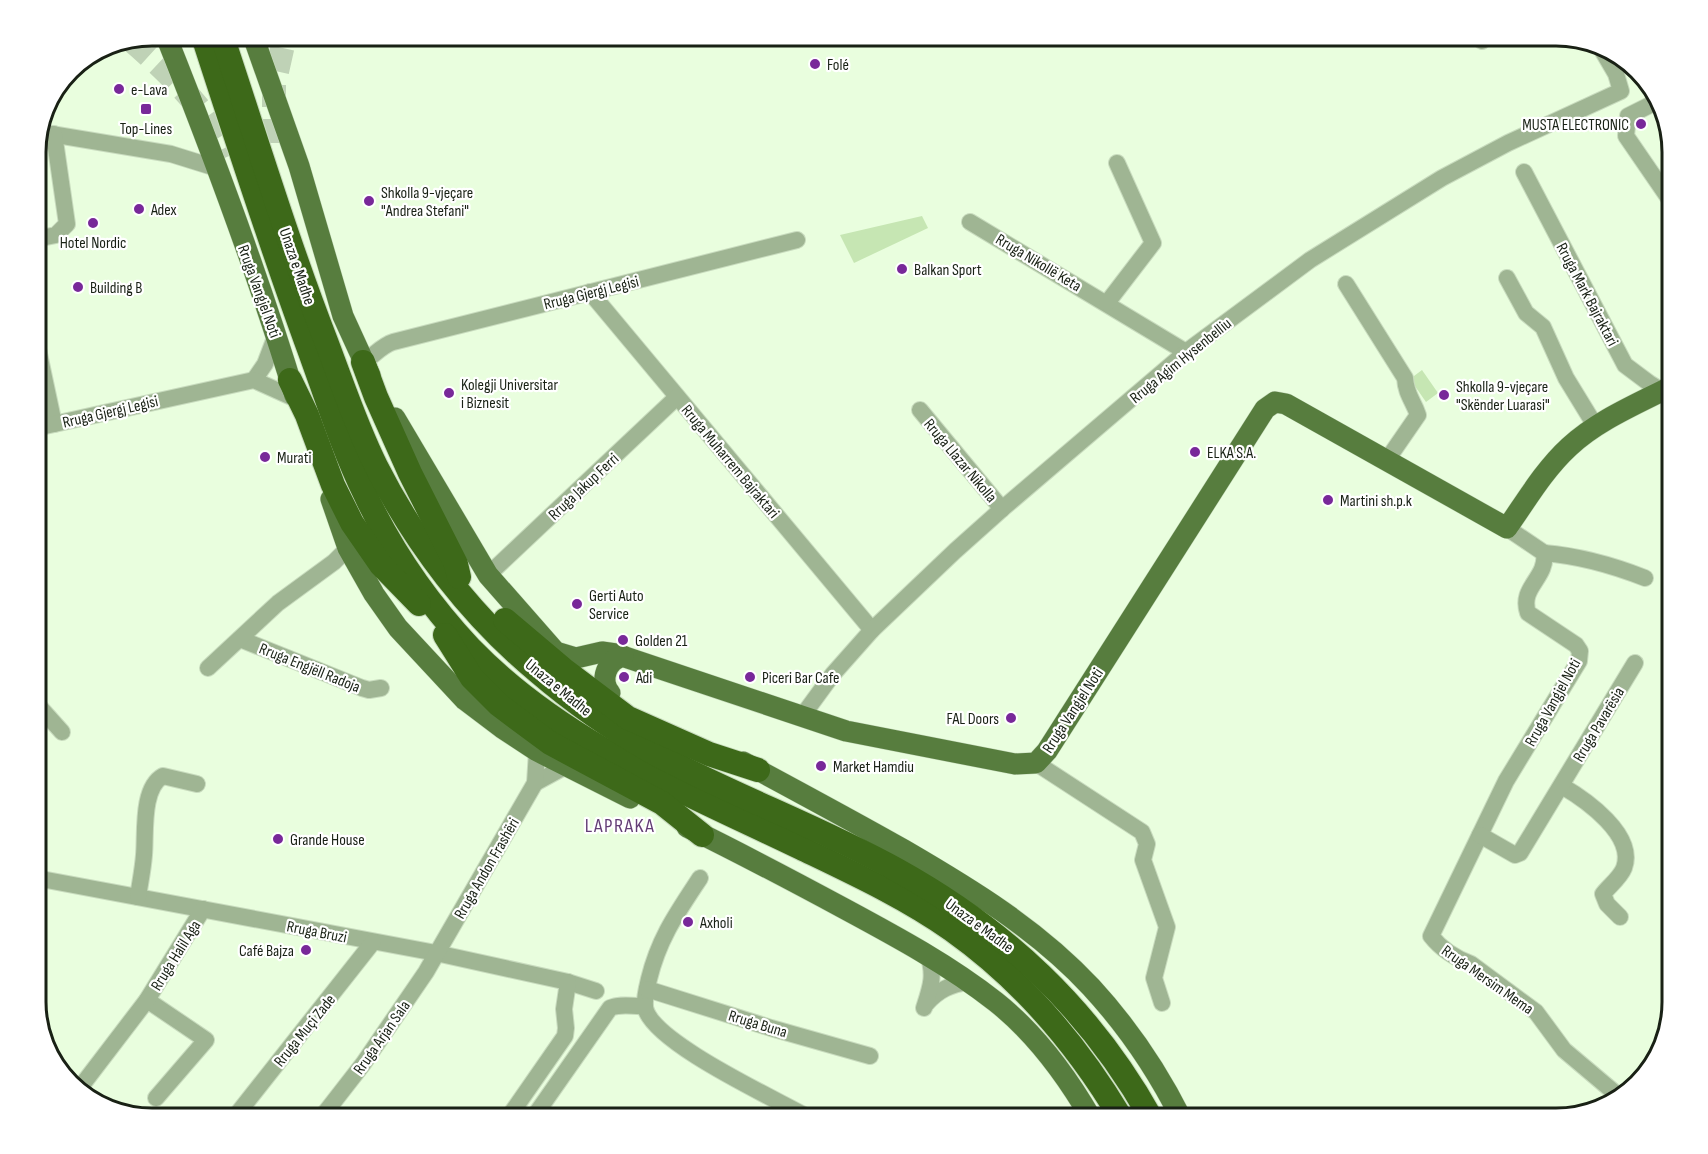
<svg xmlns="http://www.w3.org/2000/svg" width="1708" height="1154" font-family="'Sofia Sans Condensed',sans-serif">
  <rect width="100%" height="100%" fill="#e9fede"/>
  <g fill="#c6e6b3">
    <polygon points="922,216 928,228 854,263 840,235"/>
    <polygon points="1422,370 1438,393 1426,402 1410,379"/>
  </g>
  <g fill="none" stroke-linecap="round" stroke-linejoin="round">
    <g stroke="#bfd2b6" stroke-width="24" stroke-dasharray="24 12" stroke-linecap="butt">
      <path d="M131,40C169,73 208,110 229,156"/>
      <polyline points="274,143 274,85 285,36"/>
    </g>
    <g stroke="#c8dbbe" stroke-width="18">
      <g id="minor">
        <polyline points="1479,36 1482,41"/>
        <polyline points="1658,101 1628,116 1626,136 1672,203"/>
        <polyline points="39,132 171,154 216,168"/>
        <polyline points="1524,172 1625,365 1649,383 1670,396"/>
        <polyline points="970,222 1186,352"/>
        <polyline points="36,239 56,235 67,224 54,134"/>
        <polyline points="1507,278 1526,313 1543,327 1566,378 1596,427"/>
        <path d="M1346,284L1405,378C1406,395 1413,400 1418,415L1387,460"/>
        <polyline points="590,292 872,630"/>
        <polyline points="1107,303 1153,243 1117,163"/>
        <polyline points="36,340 54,424"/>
        <path d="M363,362C374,356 381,346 393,342L797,240"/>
        <polyline points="254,380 265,364 276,335"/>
        <polyline points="920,410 1002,509"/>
        <polyline points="36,428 254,380 296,399"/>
        <path d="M1507,528L1544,553C1548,578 1519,587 1528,613L1576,645L1580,651L1579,661L1506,781L1431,936C1442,950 1455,958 1471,964L1536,1012L1564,1050L1615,1093L1613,1101"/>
        <path d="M1544,553C1580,556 1612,565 1645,578"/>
        <polyline points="488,575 677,397"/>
        <polyline points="240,639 362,688 369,690 381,688"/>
        <polyline points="208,668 278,603 334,562 348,548"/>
        <polyline points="36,703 62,732"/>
        <polyline points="803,715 833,674 872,630 955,551 1002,509 1186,352 1310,260 1442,178 1508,143 1621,91 1616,74 1602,50"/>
        <polyline points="1036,763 1142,832 1147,844 1143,860 1167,927 1154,978 1162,1003"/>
        <polyline points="535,783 566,766"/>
        <path d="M1562,786C1586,800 1636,835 1624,868C1620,878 1609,886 1603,894L1607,904L1620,917"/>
        <polyline points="1480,835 1515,855 1520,853 1635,663"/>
        <polyline points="36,878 436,953 568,982 596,991"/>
        <path d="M700,878C677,913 659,938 649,979C647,988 644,998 645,1007C651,1042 776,1099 809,1118"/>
        <path d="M138,897C140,883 143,869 144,855C146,834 141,788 163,776L197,784"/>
        <polyline points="647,989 771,1028 870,1056"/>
        <polyline points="147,1000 206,1040 156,1098"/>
        <path d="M926,1004C938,990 951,984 969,982"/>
        <path d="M924,1008C931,986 935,976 928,954"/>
        <polyline points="79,1089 147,1000 203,909"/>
        <polyline points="234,1118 373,942"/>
        <polyline points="321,1118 363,1064 426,972 535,783 537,751"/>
        <polyline points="508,1118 565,1036 566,1028 564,1009 568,982"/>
        <path d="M533,1118L610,1008C622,1003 633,1007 645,1006"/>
      </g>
    </g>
    <g stroke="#c8dbbe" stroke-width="22">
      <g id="major">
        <path d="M166,36C213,154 258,274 295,396"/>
        <polyline points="253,36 299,166 343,316 370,375"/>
        <polyline points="395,418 488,575 553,649"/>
        <polyline points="331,499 348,548 374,594 398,628 465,700 502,728 537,751 630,798"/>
        <path d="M556,652L576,658L602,652L616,654L846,731L1015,764L1036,763L1047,751L1265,409L1275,402L1286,404L1507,528C1526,501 1544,470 1569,447C1598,420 1637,404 1672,386"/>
        <path d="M610,693C599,680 607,660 623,656"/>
        <path d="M743,762C797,791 851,820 904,850C971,889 1037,929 1091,987C1126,1025 1158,1072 1181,1118"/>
        <path d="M687,827C740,853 793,881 845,909C897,937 949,965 996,1002C1035,1033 1066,1075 1091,1118"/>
      </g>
    </g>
    <g stroke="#c8dbbe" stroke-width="26">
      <g id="highway">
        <path d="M203,36C236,138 269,240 306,341C325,392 341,445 365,494C391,550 428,603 470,648C562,743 685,792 801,848C853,873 905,897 952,930C1021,979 1078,1046 1121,1118"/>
        <path d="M222,36C256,138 287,241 326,341C342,383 356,426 376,466C415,543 471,616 537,671C573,702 613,730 654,753C733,796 818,826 897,870C1005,930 1090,1009 1151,1118"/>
        <polyline points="363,362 376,397 410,473 456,564 459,577"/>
        <polyline points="290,380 307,415 333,485 352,523 381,565 419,604"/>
        <polyline points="505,620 563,669 628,718 709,754 758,770"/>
        <polyline points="445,635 472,678 499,705 550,743 662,803 702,835"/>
      </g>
    </g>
    <use href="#minor" stroke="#9fb593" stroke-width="16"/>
    <use href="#major" stroke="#577d3e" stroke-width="21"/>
    <use href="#highway" stroke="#3d6919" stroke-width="24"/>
  </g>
  <g fill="#782899" stroke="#fff" stroke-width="2">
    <circle cx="815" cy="64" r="6"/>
    <circle cx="119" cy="89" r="6"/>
    <rect x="140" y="103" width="12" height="12" rx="3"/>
    <circle cx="1641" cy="124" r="6"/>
    <circle cx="369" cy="201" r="6"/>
    <circle cx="139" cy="209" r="6"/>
    <circle cx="93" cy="223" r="6"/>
    <circle cx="902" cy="269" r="6"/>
    <circle cx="78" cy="287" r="6"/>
    <circle cx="449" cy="393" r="6"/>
    <circle cx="1444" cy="395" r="6"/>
    <circle cx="1195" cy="452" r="6"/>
    <circle cx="265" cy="457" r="6"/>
    <circle cx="1328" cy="500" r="6"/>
    <circle cx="577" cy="604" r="6"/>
    <circle cx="623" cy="640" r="6"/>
    <circle cx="624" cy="677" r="6"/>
    <circle cx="750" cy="677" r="6"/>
    <circle cx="1011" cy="718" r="6"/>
    <circle cx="821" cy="766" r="6"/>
    <circle cx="278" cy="839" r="6"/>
    <circle cx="688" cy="922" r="6"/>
    <circle cx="306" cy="950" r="6"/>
  </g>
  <g text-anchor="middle" stroke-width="4.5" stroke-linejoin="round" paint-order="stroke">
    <g font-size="16" fill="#192115" stroke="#fff" text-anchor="start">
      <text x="827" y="70">Folé</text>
      <text x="131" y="95">e-Lava</text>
      <text x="1629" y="130" text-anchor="end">MUSTA ELECTRONIC</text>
      <text x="146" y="134" text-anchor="middle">Top-Lines</text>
      <text x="381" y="198">Shkolla 9-vjeçare<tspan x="381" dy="18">"Andrea Stefani"</tspan></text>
      <text x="151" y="215">Adex</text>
      <text x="93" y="248" text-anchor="middle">Hotel Nordic</text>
      <text x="914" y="275">Balkan Sport</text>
      <text x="90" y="293">Building B</text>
      <text x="461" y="390">Kolegji Universitar<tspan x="461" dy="18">i Biznesit</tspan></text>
      <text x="1456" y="392">Shkolla 9-vjeçare<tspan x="1456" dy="18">"Skënder Luarasi"</tspan></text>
      <text x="1207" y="458">ELKA S.A.</text>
      <text x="277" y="463">Murati</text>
      <text x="1340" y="506">Martini sh.p.k</text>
      <text x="589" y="601">Gerti Auto<tspan x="589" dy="18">Service</tspan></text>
      <text x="635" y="646">Golden 21</text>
      <text x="636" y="683">Adi</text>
      <text x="762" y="683">Piceri Bar Cafe</text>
      <text x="999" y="724" text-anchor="end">FAL Doors</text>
      <text x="833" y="772">Market Hamdiu</text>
      <text x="290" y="845">Grande House</text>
      <text x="700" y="928">Axholi</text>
      <text x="294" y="956" text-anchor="end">Café Bajza</text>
    </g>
    <g font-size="16" fill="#192115" stroke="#fff">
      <text transform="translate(1039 262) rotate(31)" y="6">Rruga Nikollë Keta</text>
      <text transform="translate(298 266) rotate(71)" y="6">Unaza e Madhe</text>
      <text transform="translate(260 291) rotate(70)" y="6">Rruga Vangjel Noti</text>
      <text transform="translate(591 292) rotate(-14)" y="6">Rruga Gjergj Legisi</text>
      <text transform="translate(1588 294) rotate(62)" y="6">Rruga Mark Bajraktari</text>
      <text transform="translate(1180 360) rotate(-39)" y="6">Rruga Agim Hysenbelliu</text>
      <text transform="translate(110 411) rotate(-13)" y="6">Rruga Gjergj Legisi</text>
      <text transform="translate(961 460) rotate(50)" y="6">Rruga Llazar Nikolla</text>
      <text transform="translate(731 461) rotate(50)" y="6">Rruga Muharrem Bajraktari</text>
      <text transform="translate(583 486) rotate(-43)" y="6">Rruga Jakup Ferri</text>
      <text transform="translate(310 667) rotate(22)" y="6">Rruga Engjëll Radoja</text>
      <text transform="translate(559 687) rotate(39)" y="6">Unaza e Madhe</text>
      <text transform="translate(1552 702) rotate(-61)" y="6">Rruga Vangjel Noti</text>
      <text transform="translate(1072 710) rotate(-57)" y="6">Rruga Vangjel Noti</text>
      <text transform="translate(1598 724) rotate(-59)" y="6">Rruga Pavarësia</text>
      <text transform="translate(486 868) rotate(-60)" y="6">Rruga Andon Frashëri</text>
      <text transform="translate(980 925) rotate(36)" y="6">Unaza e Madhe</text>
      <text transform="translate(317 931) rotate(11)" y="6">Rruga Bruzi</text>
      <text transform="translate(175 955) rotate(-58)" y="6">Rruga Halil Aga</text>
      <text transform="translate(1488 979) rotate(35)" y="6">Rruga Mersim Mema</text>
      <text transform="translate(758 1023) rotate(17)" y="6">Rruga Buna</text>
      <text transform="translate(304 1030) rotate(-51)" y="6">Rruga Muçi Zade</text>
      <text transform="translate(381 1037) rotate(-55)" y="6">Rruga Arjan Sala</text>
    </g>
    <g font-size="20" letter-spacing="1.5" fill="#643e76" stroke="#fff">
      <text x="620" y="832">LAPRAKA</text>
    </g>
  </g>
  <path d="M0 0H1708V1154H0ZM152 46H1556A106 106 0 0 1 1662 152V1002A106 106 0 0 1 1556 1108H152A106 106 0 0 1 46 1002V152A106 106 0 0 1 152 46Z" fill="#fff" fill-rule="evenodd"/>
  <path fill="none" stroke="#192115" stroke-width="3" d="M152 46H1556A106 106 0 0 1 1662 152V1002A106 106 0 0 1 1556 1108H152A106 106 0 0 1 46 1002V152A106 106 0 0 1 152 46Z"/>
</svg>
